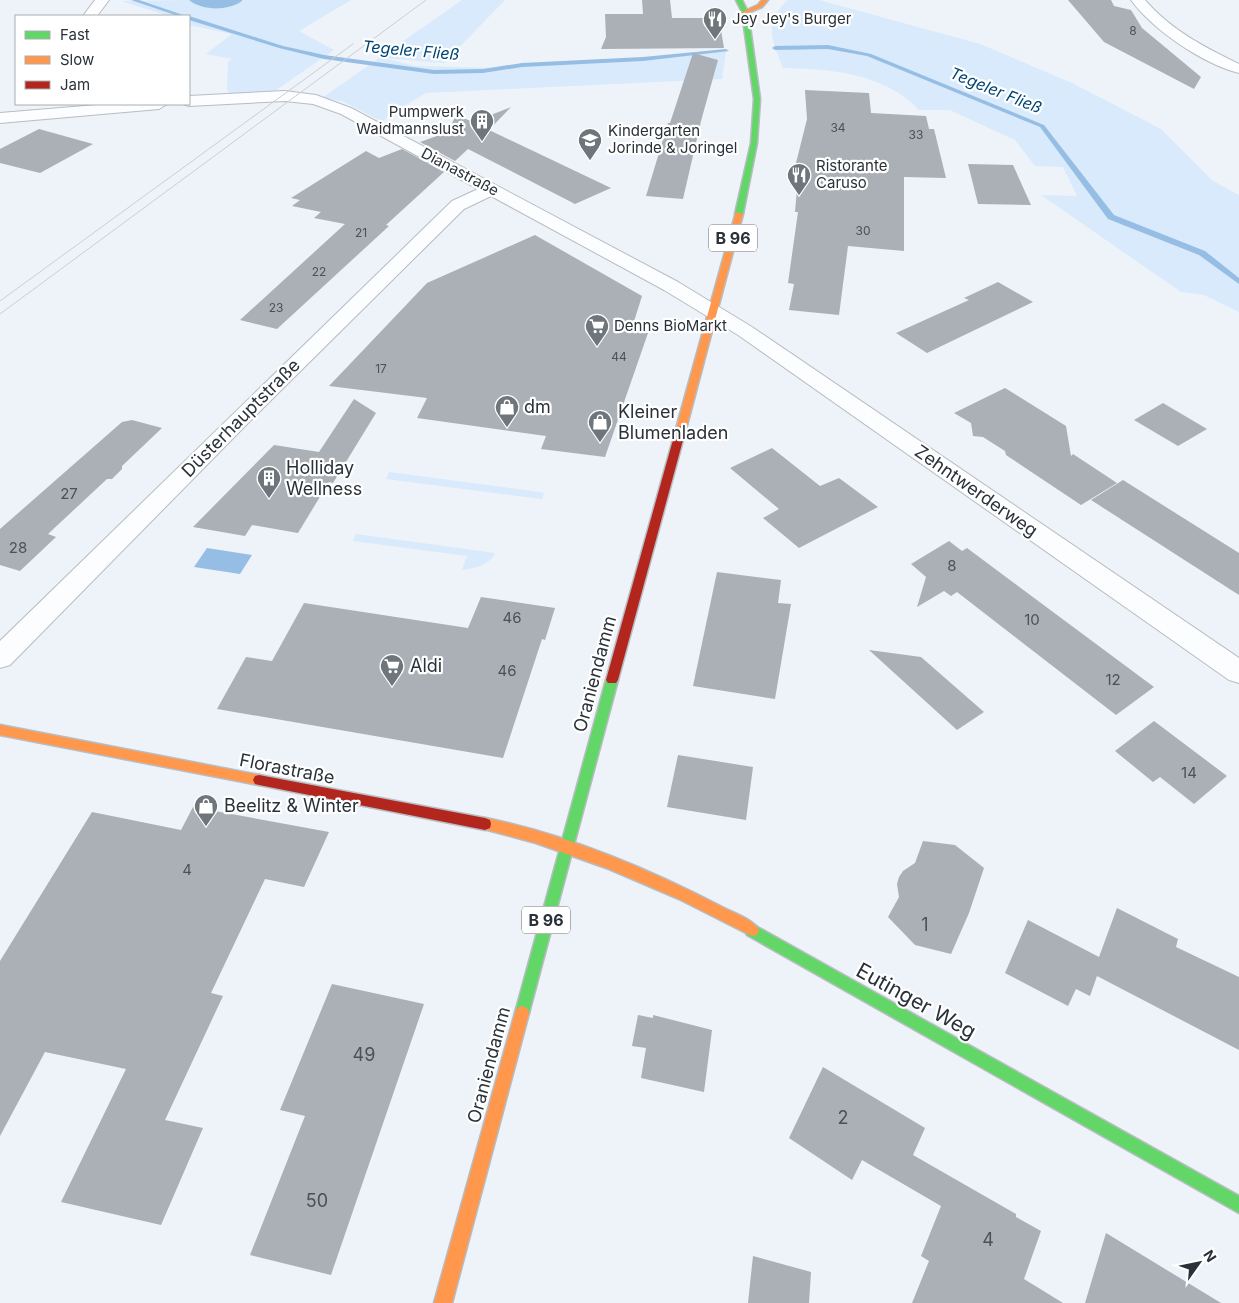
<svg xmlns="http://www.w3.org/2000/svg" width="1239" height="1303" font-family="Inter,sans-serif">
  <rect width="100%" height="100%" fill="#edf3f8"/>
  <g fill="#d8eafb">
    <path d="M189,0C202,11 229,11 242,0H351L299,31L334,50L272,93H229L227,89L228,62L232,59L206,54L232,34L189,25V16H169L121,1Z"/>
    <polygon points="462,0 505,0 444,63 384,58 415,66 497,68 522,65 643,59 726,51 722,79 426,93 388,116 383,122 342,101 322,98"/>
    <path d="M787,0H819L980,44L1072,83L1161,129L1213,181L1239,195V312L1204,295L1181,292L1041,195L1077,196L1063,167L1035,166L1015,140L950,110H919C885,73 830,69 783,68C772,39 763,26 787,0Z"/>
    <polygon points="389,472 532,491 544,493 542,499 386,479"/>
    <path d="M356,534L495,553C490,565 474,569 462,570L467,556L353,541Z"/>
  </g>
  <g fill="#96bee4">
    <path d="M189,0H242V1C228,11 202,11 189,0Z"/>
    <polygon points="207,548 252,555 240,574 194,567"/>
  </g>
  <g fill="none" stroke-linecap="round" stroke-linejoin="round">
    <g fill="#96bee4" fill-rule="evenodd">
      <polygon points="131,0 139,0 186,16 178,16"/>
      <polygon points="189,16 283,46 324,55 434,70 483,69 522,63 643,57 726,49 729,51 643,61 522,67 483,73 434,74 324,59 279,48 189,20"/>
      <polygon points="828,45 871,54 1044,125 1114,215 1205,251 1239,278 1239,284 1199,255 1108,219 1040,127 867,56 828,49 775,50 772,48 775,46"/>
    </g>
  </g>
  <g fill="#aab0b6">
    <polygon points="642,0 670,0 672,18 719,18 724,48 601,49 606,37 605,14 643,14"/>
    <polygon points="1068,0 1111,0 1114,6 1131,10 1142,28 1201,77 1194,89 1104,42"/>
    <polygon points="693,53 718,60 701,121 683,199 646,196 668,123 670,123"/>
    <polygon points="805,90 869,93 871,113 926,116 929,129 934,129 946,178 904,177 904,251 848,246 839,315 789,310 794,284 788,283 798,212 795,212 798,177 798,171 794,171 807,119"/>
    <polygon points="511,107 489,130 611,188 575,204 468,149 455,161 420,142 448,132 456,115 473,122"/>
    <polygon points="39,129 93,144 40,173 0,163 0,149"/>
    <polygon points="402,149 444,172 386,225 389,226 277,329 240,320 345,224 314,218 321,212 292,206 300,200 291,198 366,151 379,158"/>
    <polygon points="968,164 1013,165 1031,205 978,204"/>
    <polygon points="535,235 642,296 631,331 648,333 605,457 541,449 546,436 417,418 427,398 329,386 427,283"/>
    <polygon points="998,282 1033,302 927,353 896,333 969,300 964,298"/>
    <polygon points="1005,388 1066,426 1071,456 1073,454 1117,483 1081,505 1006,455 1005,451 983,437 973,436 971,423 954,413"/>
    <polygon points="354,399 376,413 333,483 329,482 298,533 252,525 245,536 193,527 274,445 319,452"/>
    <polygon points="1163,403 1207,429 1178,446 1134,420"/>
    <polygon points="132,420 162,428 122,466 122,469 112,479 107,479 48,534 56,537 20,571 0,565 0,529 122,422"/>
    <polygon points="772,448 820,486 839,478 878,507 799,548 763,518 779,509 730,468"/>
    <polygon points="1123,480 1239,553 1239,595 1091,500"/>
    <polygon points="949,541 962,551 967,548 1154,687 1116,715 957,592 951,596 944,591 917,607 926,577 911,564"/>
    <polygon points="717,572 781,580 778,603 791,604 775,699 693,686"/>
    <polygon points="481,597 555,608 545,640 542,639 503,758 217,709 246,657 272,661 304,603 468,628"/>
    <polygon points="869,650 921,657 984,712 957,730"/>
    <polygon points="1154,721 1227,776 1194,804 1160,777 1153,782 1115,751"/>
    <polygon points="678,755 753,767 746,820 667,807"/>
    <polygon points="193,807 329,832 304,887 265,879 211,993 223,996 165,1120 203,1128 161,1225 61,1202 126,1069 45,1052 0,1136 0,961 92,812 181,830"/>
    <polygon points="923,841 955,845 984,868 969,913 951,954 915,945 888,917 899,897 897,884 899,877 903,871 915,863"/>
    <polygon points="1117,908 1178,939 1176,947 1239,977 1239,1050 1097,976 1090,996 1076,989 1068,1006 1005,973 1028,920 1099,957"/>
    <polygon points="332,984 424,1004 331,1275 250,1255 305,1116 280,1110"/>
    <polygon points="638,1015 653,1018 653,1015 712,1030 704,1092 641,1078 646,1048 632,1046"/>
    <polygon points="823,1067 925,1128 913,1155 1016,1214 1016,1217 1041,1231 1024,1279 1063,1303 912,1303 929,1261 921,1256 941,1206 862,1160 852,1180 789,1138"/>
    <polygon points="1106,1233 1221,1303 1085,1303"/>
    <polygon points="753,1256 811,1272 809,1303 748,1303"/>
  </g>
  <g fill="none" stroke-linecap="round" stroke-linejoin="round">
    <g stroke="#b7bdc2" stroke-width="2">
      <g id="street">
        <polygon points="95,0 109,0 97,16 83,16"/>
        <path d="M1131,0H1145C1171,30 1204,47 1239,64V73C1203,64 1153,30 1131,0Z"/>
        <polygon points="285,91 316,95 351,108 678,282 752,327 1239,658 1239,683 1229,680 738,335 664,290 491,196 464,209 253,418 10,665 0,668 0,641 452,201 478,189 341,114 313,104 285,101 189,106 183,104 189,104 189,96"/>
        <polygon points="109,104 167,104 159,109 0,123 0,113"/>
      </g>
    </g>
    <g stroke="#b7bdc2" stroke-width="3">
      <g id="fast">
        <polygon points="736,0 742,0 748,12 760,99 757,143 743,214 739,216 735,214 751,143 754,99 742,12"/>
        <polygon points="612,676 616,677 618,680 529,1013 527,1018 522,1020 517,1018 515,1013 606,680 608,677"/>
        <polygon points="752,924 1239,1196 1239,1213 747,935 745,930 747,925"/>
      </g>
    </g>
    <g stroke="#b7bdc2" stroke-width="3">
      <g id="slow">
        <polygon points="762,0 768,0 762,7 745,14 742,12 758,5"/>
        <polygon points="736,212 743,214 686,429 681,432 678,431 676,429"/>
        <polygon points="0,725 259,775 263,776 265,780 263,784 259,785 0,735"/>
        <path d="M485,818C566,834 651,870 724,908C734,913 754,920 759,930L757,935L752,936L679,899L609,869L536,843L480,828L479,824L480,820Z"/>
        <polygon points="522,1006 527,1008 529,1013 452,1303 434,1303 515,1013 517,1008"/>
      </g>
    </g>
    <g stroke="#b7bdc2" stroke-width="3">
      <g id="jam">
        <polygon points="681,426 686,429 618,680 616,683 608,683 606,680 676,429"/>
        <polygon points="259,775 485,818 490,820 491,824 490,828 485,830 259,785 255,784 253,780 255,776"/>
      </g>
    </g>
    <use href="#street" fill="#fcfdfe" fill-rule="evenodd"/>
    <use href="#fast" fill="#63d668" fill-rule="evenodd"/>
    <use href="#slow" fill="#ff974d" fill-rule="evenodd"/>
    <use href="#jam" fill="#b3261e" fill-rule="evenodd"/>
    <g stroke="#cdced0" stroke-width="1">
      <polyline points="0,301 353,44"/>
      <polyline points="0,314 426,0"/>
    </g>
  </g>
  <defs>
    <g id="restaurant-pin" transform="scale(1.25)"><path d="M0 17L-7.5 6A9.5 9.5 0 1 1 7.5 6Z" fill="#6e757b" stroke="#fff"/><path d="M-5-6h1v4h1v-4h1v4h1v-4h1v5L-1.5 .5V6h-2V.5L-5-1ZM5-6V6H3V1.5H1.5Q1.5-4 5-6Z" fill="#fff"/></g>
    <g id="building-pin" transform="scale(1.25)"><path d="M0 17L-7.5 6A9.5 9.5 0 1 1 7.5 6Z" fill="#6e757b" stroke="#fff"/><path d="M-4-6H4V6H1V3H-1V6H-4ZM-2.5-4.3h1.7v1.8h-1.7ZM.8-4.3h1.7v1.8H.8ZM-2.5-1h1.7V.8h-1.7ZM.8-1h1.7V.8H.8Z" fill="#fff"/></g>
    <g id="school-pin" transform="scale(1.25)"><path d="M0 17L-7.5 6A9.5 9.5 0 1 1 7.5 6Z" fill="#6e757b" stroke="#fff"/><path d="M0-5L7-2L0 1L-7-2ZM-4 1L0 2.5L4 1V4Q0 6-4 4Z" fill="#fff"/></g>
    <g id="supermarket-pin" transform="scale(1.25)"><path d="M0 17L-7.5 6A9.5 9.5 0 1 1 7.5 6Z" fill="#6e757b" stroke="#fff"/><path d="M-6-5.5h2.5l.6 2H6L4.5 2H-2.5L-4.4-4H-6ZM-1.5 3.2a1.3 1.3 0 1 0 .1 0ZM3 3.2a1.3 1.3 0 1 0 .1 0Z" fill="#fff"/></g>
    <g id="shop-pin" transform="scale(1.25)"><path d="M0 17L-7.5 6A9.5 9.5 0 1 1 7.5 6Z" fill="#6e757b" stroke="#fff"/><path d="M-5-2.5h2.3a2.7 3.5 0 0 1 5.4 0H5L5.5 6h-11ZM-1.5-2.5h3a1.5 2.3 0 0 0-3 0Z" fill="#fff"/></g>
  </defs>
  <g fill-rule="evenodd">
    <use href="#restaurant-pin" x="715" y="19"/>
    <use href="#building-pin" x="482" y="121"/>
    <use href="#school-pin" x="590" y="140"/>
    <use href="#restaurant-pin" x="799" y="175"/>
    <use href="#supermarket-pin" x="597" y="326"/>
    <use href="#shop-pin" x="507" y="407"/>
    <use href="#shop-pin" x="600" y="422"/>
    <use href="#building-pin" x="269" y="478"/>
    <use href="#supermarket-pin" x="392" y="666"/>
    <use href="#shop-pin" x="206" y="806"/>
  </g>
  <g text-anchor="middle" stroke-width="4.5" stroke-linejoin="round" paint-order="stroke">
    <g font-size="12" fill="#4a5158">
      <text x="1133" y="35">8</text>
      <text x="838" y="132">34</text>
      <text x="916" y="139">33</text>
      <text x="863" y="235">30</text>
      <text x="361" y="237">21</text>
      <text x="319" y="276">22</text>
      <text x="276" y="312">23</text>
      <text x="619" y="361">44</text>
      <text x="381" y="373">17</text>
    </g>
    <g font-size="15" fill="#2a3138" stroke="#fff" text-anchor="start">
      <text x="732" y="24">Jey Jey's Burger</text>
      <text x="464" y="117" text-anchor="end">Pumpwerk<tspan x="464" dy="17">Waidmannslust</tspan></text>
      <text x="608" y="136">Kindergarten<tspan x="608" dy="17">Jorinde &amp; Joringel</tspan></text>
      <text x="816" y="171">Ristorante<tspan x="816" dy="17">Caruso</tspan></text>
      <text x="614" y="331">Denns BioMarkt</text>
    </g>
    <g font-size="15" fill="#2a3138" stroke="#fff">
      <text transform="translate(460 172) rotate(28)" y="5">Dianastraße</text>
    </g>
    <g font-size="15" fill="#4a5158">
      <text x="69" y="499">27</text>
      <text x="18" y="553">28</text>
      <text x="952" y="571">8</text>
      <text x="512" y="623">46</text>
      <text x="1032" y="625">10</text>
      <text x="507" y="676">46</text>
      <text x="1113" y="685">12</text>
      <text x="1189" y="778">14</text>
      <text x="187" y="875">4</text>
    </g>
    <g font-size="16" font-style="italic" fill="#004575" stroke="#fff">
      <text transform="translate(411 50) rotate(5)" y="6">Tegeler Fließ</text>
      <text transform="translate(996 90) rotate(22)" y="6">Tegeler Fließ</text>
    </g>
    <g fill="#fff" stroke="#6a6f74" stroke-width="1">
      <rect x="709" y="224.5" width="48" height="27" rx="4"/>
      <rect x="522" y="906.5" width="48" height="27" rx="4"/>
    </g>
    <g font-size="16" font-weight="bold" fill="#2a3138">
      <text x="733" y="244">B 96</text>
      <text x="546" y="926">B 96</text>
    </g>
    <g font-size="18" fill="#2a3138" stroke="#fff" text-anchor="start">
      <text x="524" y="413">dm</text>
      <text x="618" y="418">Kleiner<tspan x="618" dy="21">Blumenladen</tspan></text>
      <text x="286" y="474">Holliday<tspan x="286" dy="21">Wellness</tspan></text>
      <text x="410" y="672">Aldi</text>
      <text x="224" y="812">Beelitz &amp; Winter</text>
    </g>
    <g font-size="18" fill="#2a3138" stroke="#fff">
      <text transform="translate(241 418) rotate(-45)" y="6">Düsterhauptstraße</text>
      <text transform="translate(976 491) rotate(35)" y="6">Zehntwerderweg</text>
      <text transform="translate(595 674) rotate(-75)" y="6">Oraniendamm</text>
      <text transform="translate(287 769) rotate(11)" y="6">Florastraße</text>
      <text transform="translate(489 1065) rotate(-75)" y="6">Oraniendamm</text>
    </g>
    <g font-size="18" fill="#4a5158">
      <text x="925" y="931">1</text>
      <text x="364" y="1061">49</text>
      <text x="843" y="1124">2</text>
      <text x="317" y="1207">50</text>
      <text x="988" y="1246">4</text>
    </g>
    <g font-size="21" fill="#2a3138" stroke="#fff">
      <text transform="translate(916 1001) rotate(29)" y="7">Eutinger Weg</text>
    </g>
  </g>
  <rect x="15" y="15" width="175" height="90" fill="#ffffff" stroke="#aaadaf"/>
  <rect x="25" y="31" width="25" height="8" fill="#63d668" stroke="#aaadaf"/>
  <text x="60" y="40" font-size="15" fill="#2a3138">Fast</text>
  <rect x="25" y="56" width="25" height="8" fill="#ff974d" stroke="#aaadaf"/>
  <text x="60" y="65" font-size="15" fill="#2a3138">Slow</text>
  <rect x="25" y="81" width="25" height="8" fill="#b3261e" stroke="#aaadaf"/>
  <text x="60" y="90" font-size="15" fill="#2a3138">Jam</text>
  <g transform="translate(1199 1263) rotate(57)" stroke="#ffffff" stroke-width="4" paint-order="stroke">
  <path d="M0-4L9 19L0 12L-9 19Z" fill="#2a3138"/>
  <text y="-8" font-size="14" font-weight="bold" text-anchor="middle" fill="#2a3138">N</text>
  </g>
</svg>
